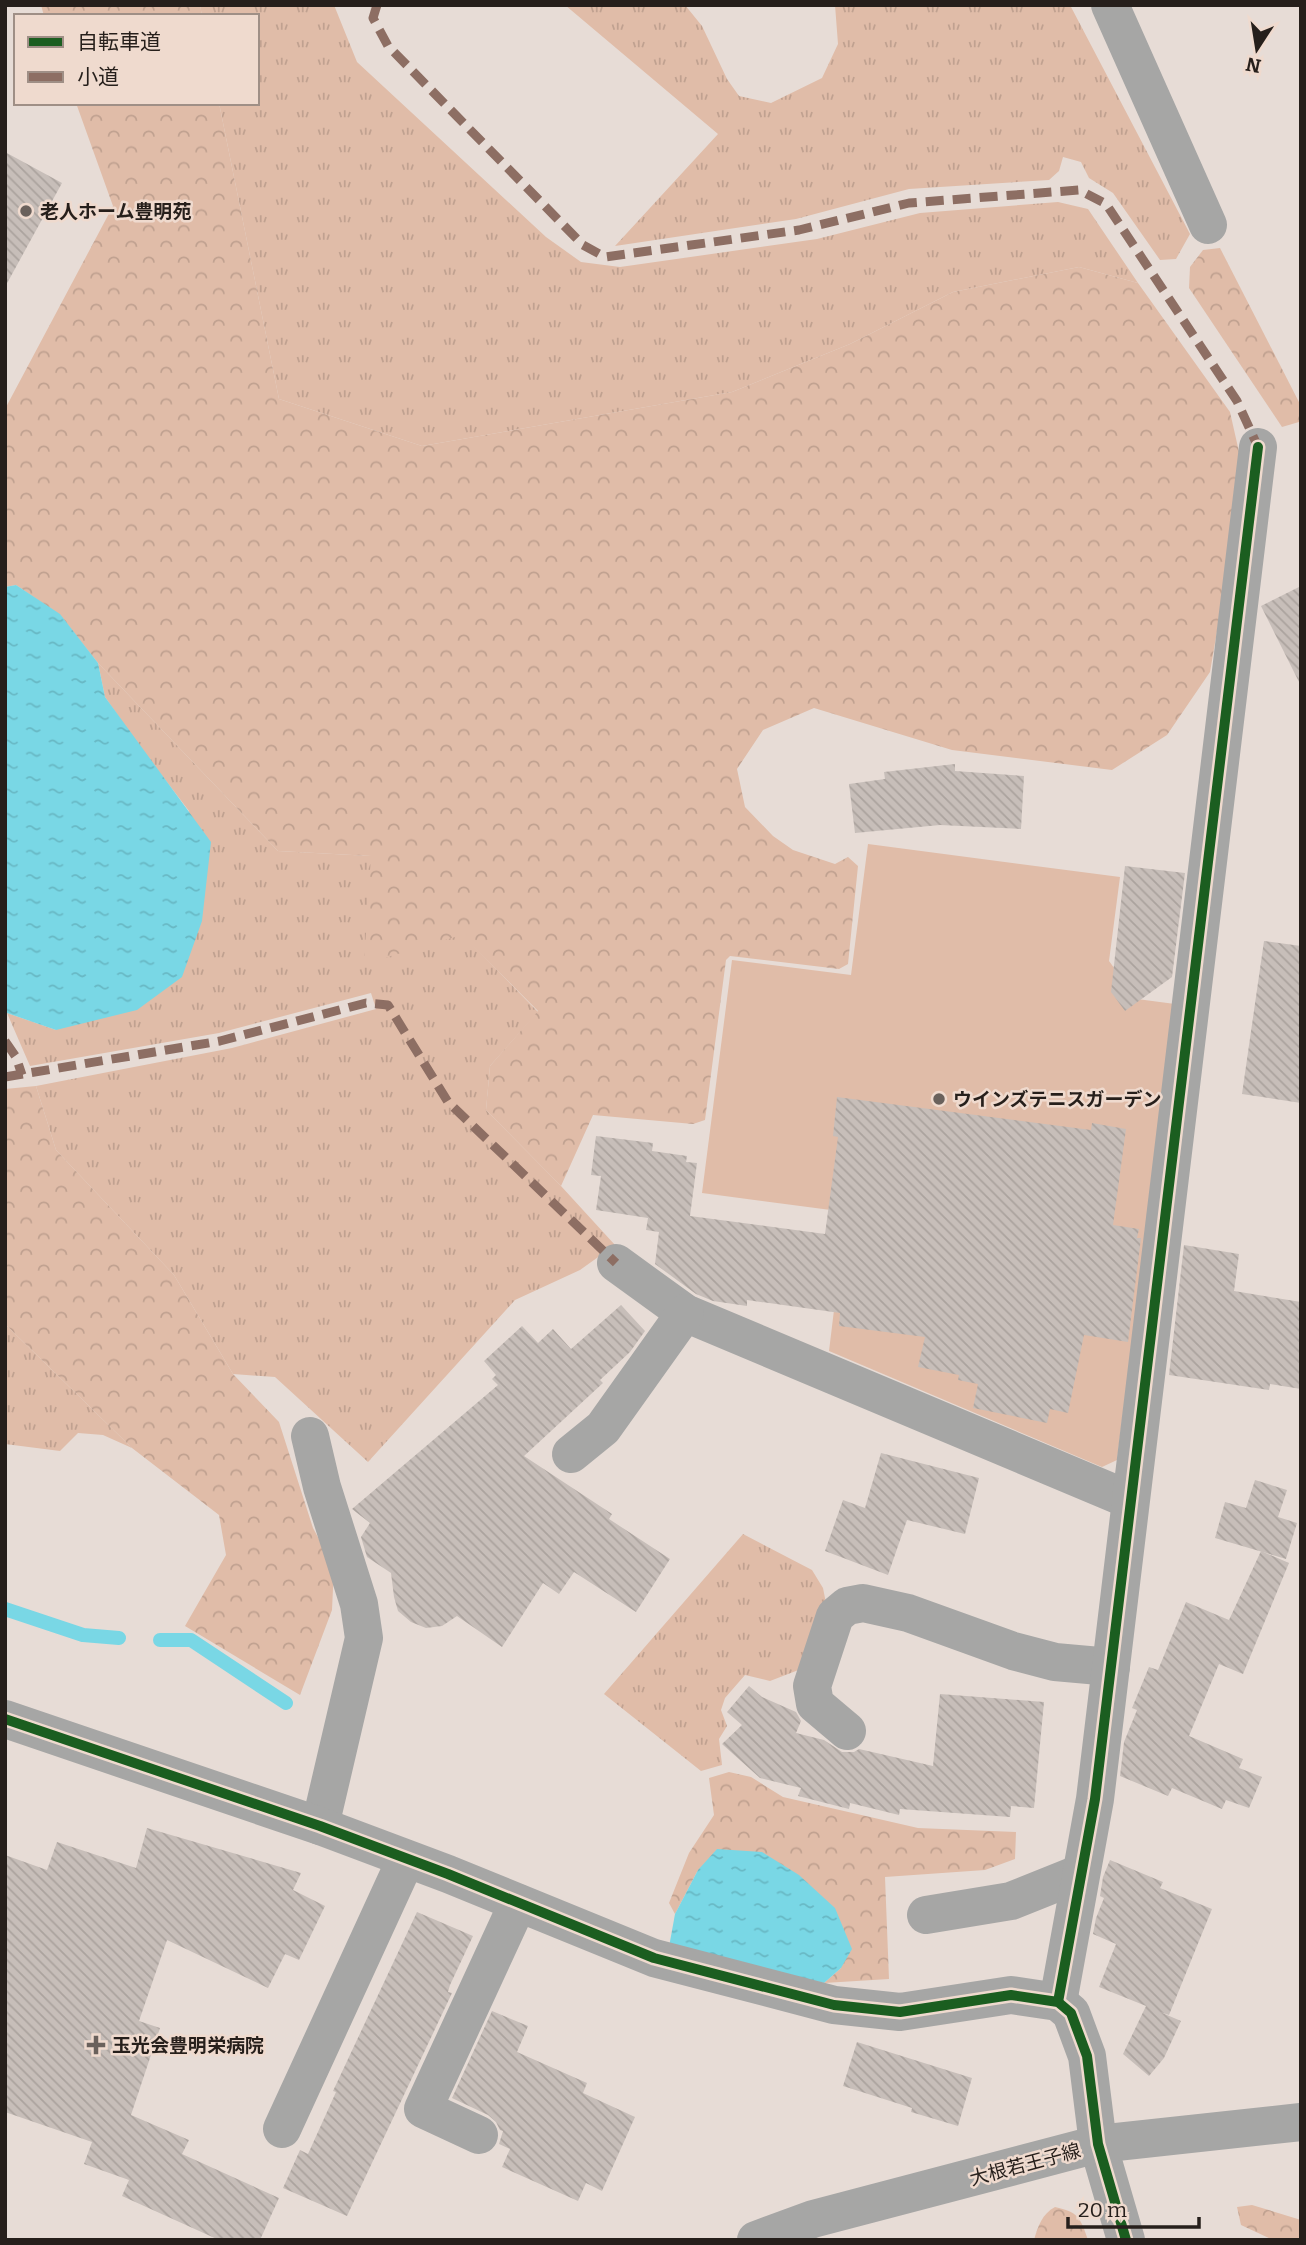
<svg xmlns="http://www.w3.org/2000/svg" width="1306" height="2245" font-family="Bitter,'Noto Sans JP',serif">
  <defs>
    <pattern id="grass-tufts" width="24" height="20" patternUnits="userSpaceOnUse" patternTransform="scale(1.75)"><rect width="24" height="20" fill="#e0bca8"/><path d="M3 7l-1-3M5 7V3M7 7l1-3M15 17l-1-3M17 17v-4M19 17l1-3" fill="none" stroke="#c0a190"/></pattern>
    <pattern id="forest-crowns" width="20" height="18" patternUnits="userSpaceOnUse" patternTransform="scale(1.75)"><rect width="20" height="18" fill="#e0bca8"/><path d="M2 6a3 3 0 1 1 6 0M12 15a3 3 0 1 1 6 0" fill="none" stroke="#c0a190"/></pattern>
    <pattern id="water-ripples" width="26" height="14" patternUnits="userSpaceOnUse" patternTransform="scale(1.75)"><rect width="26" height="14" fill="#79d7e5"/><path d="M2 4q2-2 4 0t4 0M15 11q2-2 4 0t4 0" fill="none" stroke="#68b8c4"/></pattern>
    <pattern id="building-back-hatch" width="6" height="6" patternUnits="userSpaceOnUse" patternTransform="scale(1.75)"><rect width="6" height="6" fill="#c7beb9"/><path d="M-1 5l2 2M0 0l6 6M5-1l2 2" fill="none" stroke="#aba39e"/></pattern>
  </defs>
  <rect width="100%" height="100%" fill="#e7dcd6"/>
  <g fill="url(#grass-tufts)">
    <polygon points="200,5 334,5 357,62 546,237 581,262 620,267 817,239 920,213 1058,202 1088,209 1138,283 1079,267 953,292 850,344 732,392 422,446 279,399 219,103 257,103 257,16 202,16"/>
    <polygon points="565,5 685,5 702,26 727,79 739,96 771,103 822,78 838,44 835,5 1070,5 1190,234 1176,259 1160,260 1113,193 1089,178 1081,162 1063,157 1059,171 1049,180 909,189 796,219 615,246 718,134"/>
    <polygon points="98,663 278,851 371,856 462,934 538,1012 490,1066 486,1110 561,1186 615,1245 580,1270 515,1300 368,1462 275,1377 233,1374 174,1275 56,1150 36,1086 232,1048 376,1009 371,993 219,1033 30,1066 7,1013 56,1030 189,811 138,744 105,697"/>
    <polygon points="5,1324 132,1448 103,1435 78,1433 60,1451 5,1444"/>
    <polygon points="743,1534 812,1570 823,1588 827,1608 814,1664 770,1681 745,1675 725,1698 721,1710 727,1726 719,1739 722,1765 701,1771 604,1694"/>
  </g>
  <g fill="url(#forest-crowns)">
    <polygon points="41,5 200,5 202,16 44,16"/>
    <polygon points="76,103 219,103 279,399 422,446 732,392 850,344 953,292 1079,267 1138,283 1230,412 1244,474 1210,672 1167,735 1112,770 952,750 814,708 763,730 737,769 745,807 773,836 793,850 835,864 848,857 858,866 848,964 839,969 730,956 726,960 705,1120 693,1124 593,1115 561,1186 486,1110 490,1066 538,1011 462,935 364,964 371,856 278,851 98,663 60,615 16,585 5,587 5,409 113,206"/>
    <polygon points="1220,248 1301,406 1299,422 1282,427 1189,288 1190,267 1203,250"/>
    <polygon points="36,1086 56,1150 174,1275 233,1374 279,1422 313,1528 334,1567 332,1610 300,1695 185,1626 226,1555 219,1515 132,1448 5,1324 5,1089"/>
    <polygon points="729,1772 751,1777 783,1797 918,1828 1016,1832 1015,1859 985,1870 885,1877 889,1979 824,1983 841,1968 698,1870 675,1914 669,1903 689,1853 714,1815 709,1778"/>
    <polygon points="1252,2205 1301,2220 1301,2240 1273,2240 1241,2225 1237,2207"/>
    <path d="M1055,2207C1078,2212 1080,2217 1088,2240H1034C1038,2226 1042,2214 1055,2207Z"/>
  </g>
  <polygon fill="#e0bca8" points="868,844 1120,877 1109,961 1137,999 1175,1004 1117,1460 1102,1467 829,1351 846,1212 702,1193 732,960 851,975"/>
  <g fill="url(#water-ripples)">
    <polygon points="16,585 60,614 98,663 105,697 211,842 202,921 182,977 137,1010 56,1030 7,1013 5,1010 5,587"/>
    <polygon points="717,1849 762,1852 799,1875 835,1908 852,1949 841,1968 824,1983 669,1947 675,1914 698,1870"/>
  </g>
  <g fill="none" stroke-linecap="round" stroke-linejoin="round">
    <g stroke="#79d7e5" stroke-width="14">
      <polyline points="5,1609 83,1635 119,1638"/>
      <polyline points="160,1640 191,1640 286,1703"/>
    </g>
  </g>
  <g fill="url(#building-back-hatch)">
    <polygon points="5,152 62,183 5,287"/>
    <polygon points="1301,586 1301,686 1261,606"/>
    <polygon points="955,764 955,771 1024,776 1021,829 940,825 855,833 849,784 885,779 884,772"/>
    <polygon points="1125,866 1185,873 1172,977 1125,1011 1111,992"/>
    <polygon points="1264,941 1301,946 1301,1103 1242,1094"/>
    <polygon points="837,1097 1091,1130 1092,1123 1126,1129 1113,1225 1139,1229 1137,1238 1141,1238 1128,1342 1084,1335 1068,1413 1050,1409 1047,1423 973,1408 978,1384 958,1380 959,1375 918,1367 925,1337 839,1326 840,1313 747,1300 747,1306 713,1301 696,1294 655,1264 659,1232 646,1230 648,1218 596,1210 601,1176 591,1175 596,1136 653,1143 652,1151 687,1156 686,1162 697,1163 690,1216 825,1234 838,1137 833,1136"/>
    <polygon points="1184,1245 1239,1254 1234,1291 1301,1302 1301,1389 1270,1384 1269,1390 1169,1375"/>
    <polygon points="621,1305 645,1331 630,1352 600,1380 603,1383 524,1456 612,1514 609,1519 670,1559 636,1612 574,1572 559,1594 543,1583 502,1647 457,1616 442,1626 426,1628 411,1622 398,1611 394,1597 391,1573 367,1557 361,1537 370,1523 352,1509 498,1385 492,1379 496,1375 484,1361 522,1326 538,1343 553,1329 571,1349"/>
    <polygon points="881,1453 979,1478 965,1534 907,1520 888,1575 825,1551 843,1500 865,1508"/>
    <polygon points="1255,1480 1287,1490 1278,1517 1297,1523 1286,1559 1215,1538 1225,1502 1246,1508"/>
    <polygon points="1261,1551 1289,1563 1243,1674 1219,1664 1189,1736 1243,1759 1239,1768 1262,1777 1249,1808 1226,1800 1222,1809 1172,1788 1168,1796 1120,1776 1124,1742 1137,1710 1132,1708 1149,1667 1158,1670 1186,1602 1229,1620"/>
    <polygon points="749,1686 762,1697 796,1712 801,1721 796,1733 824,1740 842,1752 854,1752 859,1749 933,1766 940,1694 1044,1702 1034,1808 1011,1806 1010,1817 900,1809 899,1815 850,1803 849,1809 798,1796 801,1788 760,1778 722,1744 742,1725 727,1712"/>
    <polygon points="147,1828 301,1873 293,1890 325,1906 299,1960 285,1954 268,1988 167,1940 139,2021 160,2028 131,2115 189,2140 182,2154 279,2198 260,2240 219,2240 122,2196 129,2180 84,2164 92,2142 5,2112 5,1855 47,1870 57,1842 136,1868"/>
    <polygon points="1110,1860 1163,1882 1160,1888 1212,1909 1169,2015 1160,2012 1181,2021 1164,2058 1149,2076 1123,2054 1146,2006 1099,1987 1116,1944 1093,1934 1096,1918 1104,1898 1100,1896 1103,1877"/>
    <polygon points="417,1912 473,1936 450,1985 448,1992 452,1993 347,2216 283,2188 300,2150 308,2154 336,2092 333,2091"/>
    <polygon points="492,2011 528,2026 517,2052 587,2083 583,2093 635,2117 602,2191 586,2183 578,2201 502,2167 510,2149 499,2144 503,2131 500,2130 496,2122 488,2115 452,2098"/>
    <polygon points="857,2042 972,2078 958,2126 911,2112 912,2108 843,2086"/>
  </g>
  <g fill="none" stroke-linecap="round" stroke-linejoin="round">
    <g stroke="#a6a6a5" stroke-width="38">
      <polyline points="1110,5 1208,225"/>
      <polyline points="616,1263 685,1313 1130,1500"/>
      <polyline points="310,1436 322,1487 359,1604 364,1638 320,1826"/>
      <polyline points="571,1454 603,1428 685,1313"/>
      <polyline points="5,1719 320,1826 448,1874 654,1958 834,2005 900,2012 1011,1995 1058,2002 1071,2013 1087,2056 1098,2144 1126,2240"/>
      <polyline points="847,1731 815,1704 812,1686 835,1616 847,1606 863,1603 908,1613 1013,1651 1055,1662 1111,1667"/>
      <polyline points="926,1915 1011,1901 1081,1873"/>
      <polyline points="1058,2002 1095,1799 1258,447"/>
      <polyline points="282,2129 406,1859"/>
      <polyline points="479,2135 423,2109 518,1903"/>
      <polyline points="756,2240 813,2219 1098,2144 1301,2122"/>
    </g>
    <g stroke="#8d6e63" stroke-width="9" stroke-dasharray="18 9" stroke-linecap="butt">
      <polyline points="377,5 373,18 388,46 583,245 605,257 799,230 909,203 1079,190 1106,204 1237,401 1258,447"/>
      <polyline points="5,1041 16,1057 22,1075"/>
      <polyline points="5,1077 220,1041 366,1003 388,1005 448,1102 616,1263"/>
    </g>
    <g stroke="#efdace" stroke-width="15">
      <g id="cycleway">
        <polyline points="5,1719 320,1826 448,1874 654,1958 834,2005 900,2012 1011,1995 1058,2002 1071,2013 1087,2056 1098,2144 1126,2240"/>
        <polyline points="1058,2002 1095,1799 1258,447"/>
      </g>
    </g>
    <use href="#cycleway" stroke="#1b5e20" stroke-width="10"/>
  </g>
  <g fill="#6a615c" stroke="#efdace" stroke-width="2.5">
    <circle cx="26" cy="211" r="7"/>
    <circle cx="939" cy="1099" r="7"/>
    <path d="M92.5 2034.5h7v7h7v7h-7v7h-7v-7h-7v-7h7z"/>
  </g>
  <g text-anchor="middle" stroke-width="5" stroke-linejoin="round" paint-order="stroke">
    <g font-size="19" font-weight="bold" fill="#261f1b" stroke="#efdace" text-anchor="start">
      <text x="40" y="218">老人ホーム豊明苑</text>
      <text x="953" y="1106">ウインズテニスガーデン</text>
      <text x="112" y="2052">玉光会豊明栄病院</text>
    </g>
    <g font-size="19" fill="#261f1b" stroke="#efdace">
      <text transform="translate(1025 2164) rotate(-15)" y="7">大根若王子線</text>
    </g>
  </g>
  <rect width="1306" height="2245" fill="none" stroke="#261f1b" stroke-width="14"/>
  <rect x="14" y="14" width="245" height="91" fill="#efdace" stroke="#9f8f86" stroke-width="2"/>
  <rect x="28" y="37" width="35" height="10" fill="#1b5e20" stroke="#9f8f86" stroke-width="2"/>
  <text x="77" y="49" font-size="21" fill="#261f1b">自転車道</text>
  <rect x="28" y="72" width="35" height="10" fill="#8d6e63" stroke="#9f8f86" stroke-width="2"/>
  <text x="77" y="84" font-size="21" fill="#261f1b">小道</text>
  <g transform="translate(1257 49) rotate(192)" stroke="#efdace" stroke-width="5" paint-order="stroke">
  <path d="M0-5L12 26L0 18L-12 26Z" fill="#261f1b"/>
  <text y="-10" font-size="19" font-weight="bold" text-anchor="middle" fill="#261f1b">N</text>
  </g>
  <path d="M1068 2217v10h131v-10" fill="none" stroke="#261f1b" stroke-width="3.5"/>
  <text x="1078" y="2217" font-size="21" fill="#261f1b" stroke="#efdace" stroke-width="5" paint-order="stroke">20 m</text>
</svg>
